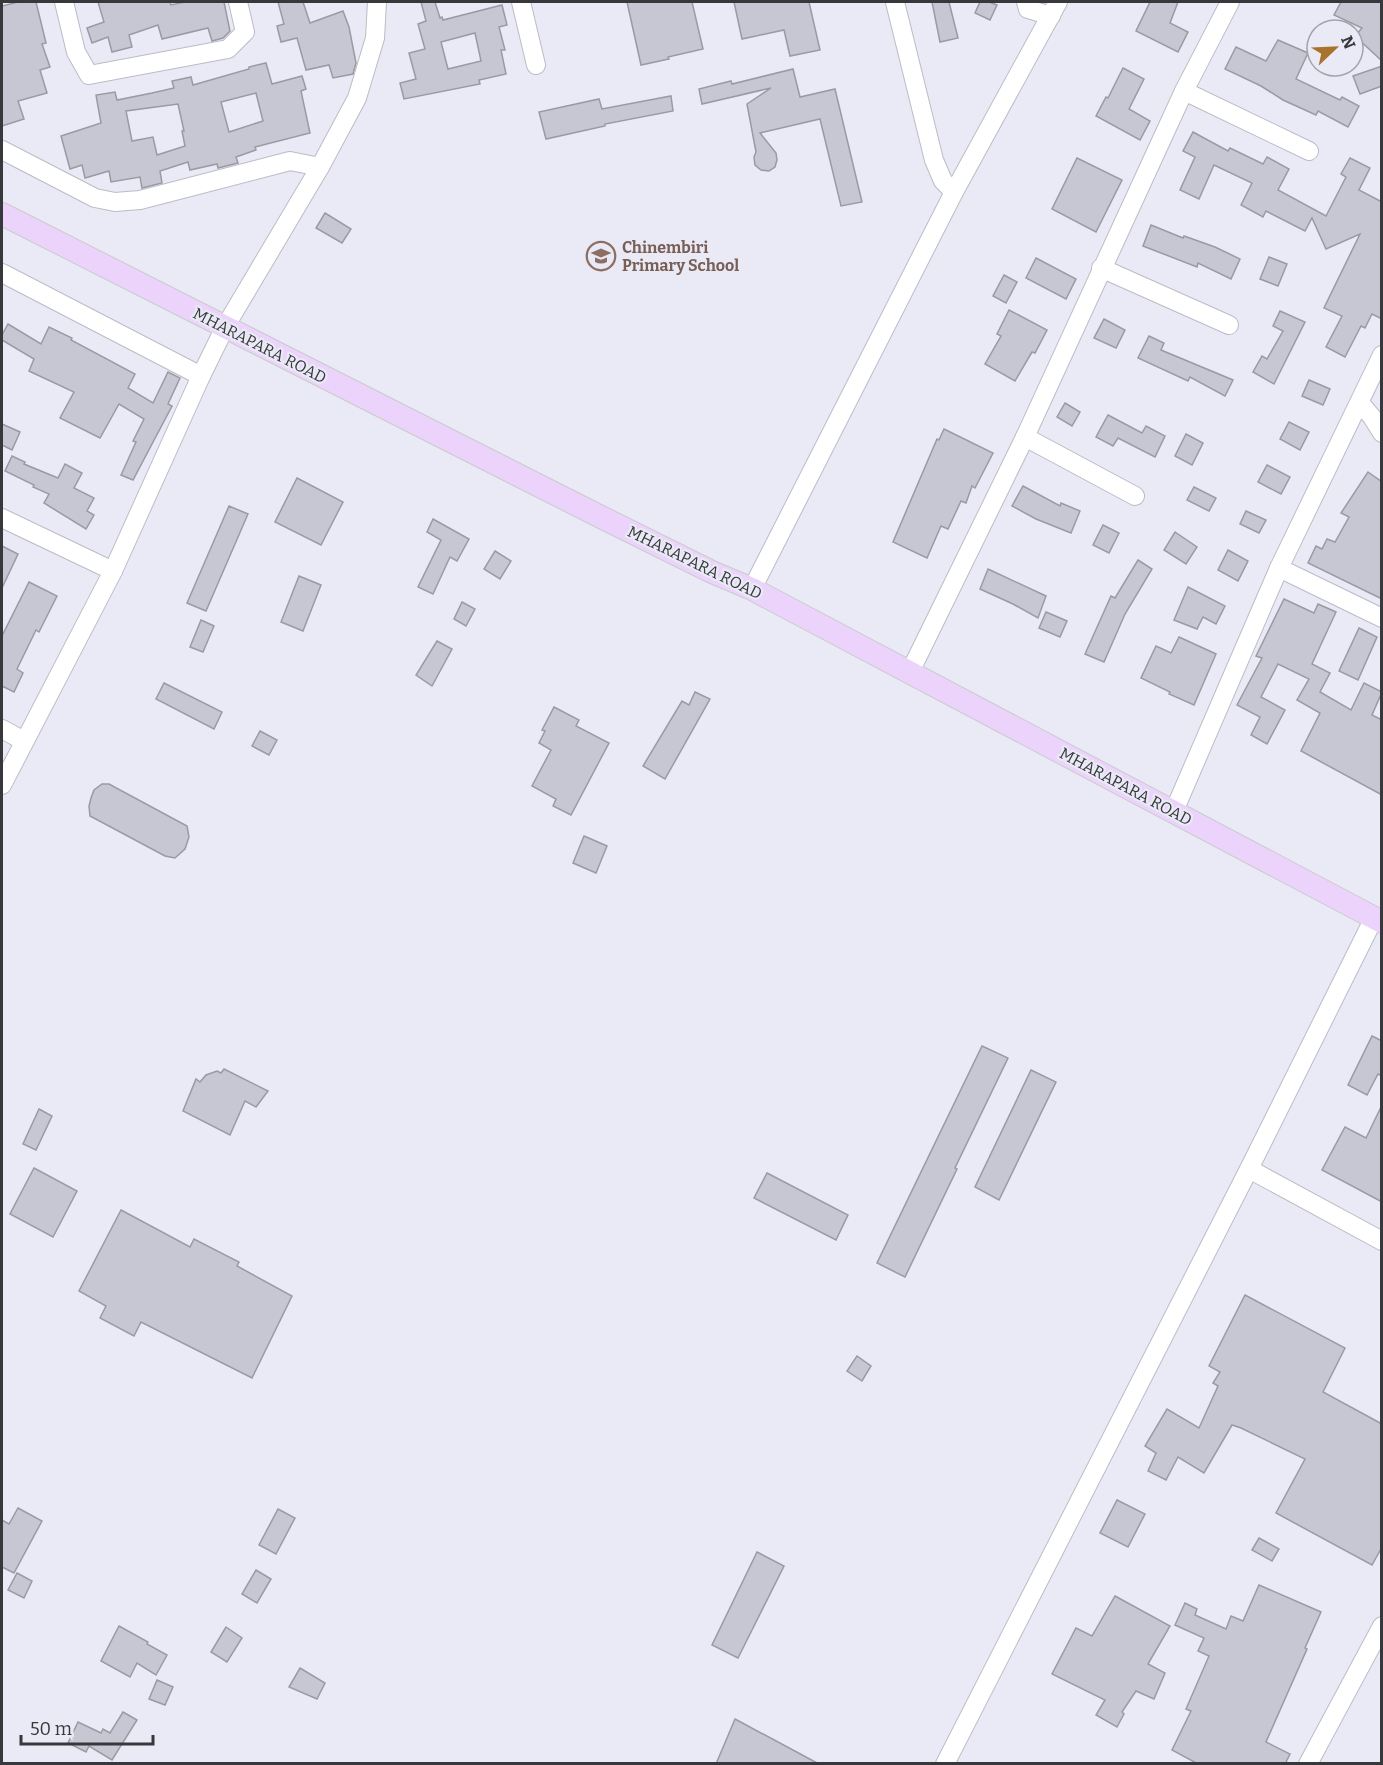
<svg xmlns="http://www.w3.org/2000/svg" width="1383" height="1765" font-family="Bitter,serif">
  <rect width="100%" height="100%" fill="#e9eaf5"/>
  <g fill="#c6c7d2" stroke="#999aa4" stroke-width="1.5" fill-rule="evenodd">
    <polygon points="18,2 36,2 46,43 42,44 50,67 40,70 47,93 18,101 24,119 2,126 2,6"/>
    <polygon points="98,2 170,2 171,5 185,2 224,2 230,31 223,38 212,41 208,28 162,39 158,25 129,35 132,47 112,52 108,37 92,43 87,28 104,22"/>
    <polygon points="278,2 303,2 310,23 343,11 349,27 356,63 353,74 333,78 329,65 306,70 297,38 281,42 277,26 284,24"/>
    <path d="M421,2H435L440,18L442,17L443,20L502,5L507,25L499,27L505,50H501L506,74L479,80L480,84L404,99L400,83L416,79L409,53L425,49L418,24L426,21ZM475,33L481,61L448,69L441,42Z"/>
    <polygon points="627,2 692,2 703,49 668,57 669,59 641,65"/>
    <polygon points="734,2 809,2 820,50 790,56 784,30 742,39"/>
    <polygon points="932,2 949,2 958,38 940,42"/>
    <polygon points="980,2 989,2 997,5 990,20 975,13"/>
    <polygon points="1150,2 1178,2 1170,23 1188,32 1178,52 1136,31"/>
    <polygon points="1341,2 1382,2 1382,61 1355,36 1362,28 1334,15"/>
    <polygon points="1278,40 1308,53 1296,79 1340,100 1342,97 1359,106 1348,127 1318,111 1316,115 1283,100 1261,86 1225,69 1236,47 1266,61"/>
    <path d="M266,63L272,84L302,76L306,89L301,91L310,133L255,147L256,150L236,157L238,163L218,168L217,164L190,170L188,162L160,171L162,183L142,188L140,177L111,182L109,171L85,178L82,165L70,169L61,136L101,123L96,95L115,92L117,100L152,93L174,88L172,81L191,77L193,85L249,69V67ZM256,93L263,121L229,132L221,102ZM178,104L184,131H182L185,146L157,155L153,137L132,141L126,111Z"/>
    <polygon points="1382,66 1382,86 1360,94 1353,76"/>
    <polygon points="1123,68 1144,79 1129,109 1150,121 1140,140 1096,116 1106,97 1108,98"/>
    <polygon points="793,69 800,97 835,89 862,202 841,206 820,119 760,133 776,153 777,160 775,167 769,171 761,170 755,165 754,157 756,152 747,104 771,88 702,104 699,89 731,81 732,84"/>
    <polygon points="671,96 673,111 605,124 605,126 546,139 539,112 599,99 602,109"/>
    <polygon points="1193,132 1228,151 1230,148 1263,164 1267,157 1289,169 1278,190 1326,216 1346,177 1341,174 1350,158 1370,168 1359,190 1382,202 1382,319 1372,314 1365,328 1361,326 1345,357 1326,347 1342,316 1324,308 1360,234 1326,249 1312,218 1305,231 1266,211 1263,217 1241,205 1252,183 1214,165 1199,199 1180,190 1195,157 1183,151"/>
    <polygon points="1077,158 1122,180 1096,232 1052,209"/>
    <polygon points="325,213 351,229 342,243 316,228"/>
    <polygon points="1151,225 1183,238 1184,236 1215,247 1240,259 1231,279 1198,263 1197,267 1143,246"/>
    <polygon points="1269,257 1287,264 1278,286 1260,279"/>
    <polygon points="1036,258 1076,279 1066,299 1026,278"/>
    <polygon points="1004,275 1017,282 1006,303 993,296"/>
    <polygon points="1009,310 1047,330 1035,353 1032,352 1015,381 985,364 1001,336 997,334"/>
    <polygon points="1280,311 1305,322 1274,384 1253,372 1262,356 1267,359 1283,331 1273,326"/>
    <polygon points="1104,319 1125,330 1116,348 1094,338"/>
    <polygon points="8,324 41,344 49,327 72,338 71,340 135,374 128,388 153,403 168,372 180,378 168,404 172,406 133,480 121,475 136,442 133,441 144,419 119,404 100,438 60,418 74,392 29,371 34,359 2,340 2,335"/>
    <polygon points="1149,336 1164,343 1161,350 1233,380 1225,396 1190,377 1188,381 1138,358"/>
    <polygon points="1309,380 1330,389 1323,405 1302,396"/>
    <polygon points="1065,403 1080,412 1072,426 1057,417"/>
    <polygon points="1108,415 1142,433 1146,426 1165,436 1155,457 1118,438 1113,446 1096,437"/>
    <polygon points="1289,422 1309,432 1300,450 1280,439"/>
    <polygon points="2,424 20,432 12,450 2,445"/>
    <polygon points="944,429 993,453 975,488 972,486 966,503 961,501 948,529 941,526 927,558 893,542 937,439 939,440"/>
    <polygon points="1186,434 1203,443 1192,465 1175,456"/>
    <polygon points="12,456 25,462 24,464 58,478 65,464 82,473 74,488 94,498 87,511 94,515 86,529 44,503 49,494 33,487 34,485 5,471"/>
    <polygon points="1267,465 1290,477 1281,494 1258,482"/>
    <polygon points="1368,472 1382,482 1382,599 1308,563 1316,546 1322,549 1327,539 1335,542 1349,517 1341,513"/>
    <polygon points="297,478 343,502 321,545 275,522"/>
    <polygon points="1023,486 1060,506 1061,503 1080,511 1071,533 1036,519 1012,506"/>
    <polygon points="1194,487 1216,498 1209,511 1187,500"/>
    <polygon points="229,506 248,514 206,611 187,603"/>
    <polygon points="1246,511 1266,520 1259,533 1240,524"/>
    <polygon points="433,519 469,539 457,561 450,557 433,594 418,587 441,540 427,532"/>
    <polygon points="1103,525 1119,533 1109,553 1093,545"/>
    <polygon points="1175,532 1197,547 1186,564 1164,550"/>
    <polygon points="2,546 18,554 2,588"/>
    <polygon points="1228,550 1248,561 1238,581 1218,570"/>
    <polygon points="495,551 511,561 500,579 484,569"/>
    <polygon points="1138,560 1152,569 1125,614 1104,662 1085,654 1111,596 1115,598"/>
    <polygon points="988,569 1046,596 1038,618 1013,604 980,589"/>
    <polygon points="299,576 321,585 303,631 281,622"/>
    <polygon points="29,582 57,596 39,632 36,630 17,669 23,673 14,692 2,686 2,636"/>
    <polygon points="1188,587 1225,606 1216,624 1203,617 1197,629 1174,620"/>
    <polygon points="1284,599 1314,613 1318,604 1336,612 1312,664 1330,673 1320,692 1351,710 1364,683 1382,692 1372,715 1382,720 1382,795 1301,751 1320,713 1297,700 1309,679 1278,664 1261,697 1285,710 1267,744 1251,735 1260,717 1237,705 1262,658 1256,656"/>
    <polygon points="462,602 475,609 466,626 454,619"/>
    <polygon points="1046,612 1067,621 1060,637 1039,628"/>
    <polygon points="201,620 214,626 203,652 190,647"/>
    <polygon points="1359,628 1377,637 1358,680 1339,671"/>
    <polygon points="1179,637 1216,654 1194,705 1169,694 1170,692 1141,678 1156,646 1171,653"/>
    <polygon points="437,641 452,649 432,686 416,675"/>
    <polygon points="164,683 222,712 214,729 156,699"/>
    <polygon points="695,692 710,699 665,779 643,766 682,701 689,705"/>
    <polygon points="554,707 579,720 576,726 609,743 571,815 553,806 556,799 532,786 551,750 539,743 545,731 542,730"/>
    <polygon points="260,731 277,740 269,755 252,746"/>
    <polygon points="102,784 109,784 187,826 189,837 185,849 175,858 165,856 90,816 89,806 91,798 94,790"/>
    <polygon points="584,836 607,846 596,873 573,863"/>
    <polygon points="1372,1036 1382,1041 1382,1076 1378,1074 1367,1095 1348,1085"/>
    <polygon points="982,1046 1008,1058 955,1168 957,1169 905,1277 877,1263"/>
    <polygon points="224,1069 268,1091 256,1107 245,1101 230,1135 183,1111 196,1079 200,1082 206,1075 217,1071 221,1073"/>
    <polygon points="1031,1070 1056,1082 999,1200 975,1187"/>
    <polygon points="1382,1105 1382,1202 1322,1170 1345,1127 1366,1138"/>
    <polygon points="39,1109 52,1116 36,1150 23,1144"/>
    <polygon points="34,1168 77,1191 53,1237 10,1214"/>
    <polygon points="767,1173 848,1215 836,1240 754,1198"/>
    <polygon points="121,1210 190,1247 194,1239 239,1262 237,1266 292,1296 252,1378 141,1322 134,1336 100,1318 106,1306 79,1291"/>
    <polygon points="1245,1295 1345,1348 1323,1392 1382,1424 1382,1547 1372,1565 1276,1513 1305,1459 1241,1428 1232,1425 1204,1473 1178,1457 1166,1480 1148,1471 1156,1453 1145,1446 1167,1409 1199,1428 1218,1386 1213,1383 1220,1372 1209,1366"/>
    <polygon points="857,1356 871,1366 862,1381 847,1371"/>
    <polygon points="1117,1500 1145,1514 1128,1547 1100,1533"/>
    <polygon points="18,1508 42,1521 14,1573 2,1567 2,1520 9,1524"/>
    <polygon points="278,1509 295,1518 276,1554 259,1545"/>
    <polygon points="1259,1538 1279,1549 1272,1561 1252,1550"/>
    <polygon points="757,1552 784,1566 738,1658 712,1645"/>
    <polygon points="256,1570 271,1579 257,1603 242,1594"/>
    <polygon points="17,1573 32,1581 24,1598 8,1590"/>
    <polygon points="1259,1585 1321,1612 1305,1648 1307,1649 1266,1742 1290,1754 1285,1764 1198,1764 1172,1750 1191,1711 1186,1709 1209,1656 1198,1651 1204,1638 1175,1625 1185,1603 1197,1609 1195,1615 1226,1629 1231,1616 1243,1621"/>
    <polygon points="1115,1596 1170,1626 1148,1664 1165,1673 1154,1699 1136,1691 1122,1712 1124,1714 1117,1727 1096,1715 1105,1700 1052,1674 1076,1628 1092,1636"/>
    <polygon points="119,1626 148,1642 147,1644 167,1655 156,1675 137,1663 130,1677 101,1661"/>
    <polygon points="226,1627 242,1638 227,1662 211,1652"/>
    <polygon points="300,1668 325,1683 317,1699 289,1687"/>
    <polygon points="157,1680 173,1687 165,1705 149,1699"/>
    <polygon points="123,1712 137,1720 112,1760 89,1746 86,1752 68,1743 78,1722 101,1733 103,1729 110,1733"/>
    <polygon points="735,1719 819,1764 716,1764"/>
  </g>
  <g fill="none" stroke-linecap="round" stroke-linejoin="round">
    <g stroke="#bcbcc7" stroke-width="20">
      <g id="minor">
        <polyline points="64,2 76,52 89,75 228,49 245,32 238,2"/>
        <polyline points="521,2 536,65"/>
        <polyline points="895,2 934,160 943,181 954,192"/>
        <polyline points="1026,2 1028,9 1051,16"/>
        <polyline points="1184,91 1309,151"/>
        <polyline points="2,150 95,198 115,202 140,200 290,161 320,167"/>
        <polyline points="1101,268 1229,325"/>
        <polyline points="2,273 201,376"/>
        <polyline points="1360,403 1372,417 1382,433"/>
        <polyline points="1025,437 1135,496"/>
        <polyline points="2,518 113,571"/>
        <polyline points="1279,568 1382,618"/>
        <polyline points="752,589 954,192 1058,2"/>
        <polyline points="909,674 1025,437 1184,91 1230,2"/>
        <polyline points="2,729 24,741"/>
        <polyline points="2,785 113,571 201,376 225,327 320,167 357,98 375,38 377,2"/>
        <polyline points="1174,811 1279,568 1382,355"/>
        <polyline points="1249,1169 1382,1241"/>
        <polyline points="945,1764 1249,1169 1374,918"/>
        <polyline points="1308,1764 1382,1626"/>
      </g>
    </g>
    <g stroke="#cbcbcc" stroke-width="24">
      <polyline id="major" points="2,214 599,516 712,572 752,589 1382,922"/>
    </g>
    <use href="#minor" stroke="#fff" stroke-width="18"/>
    <use href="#major" stroke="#ecd3fc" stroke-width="22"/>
  </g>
  <defs>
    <g id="school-ring" transform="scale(1.5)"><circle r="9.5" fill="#e9eaf5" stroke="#8d6e63" stroke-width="1.5"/><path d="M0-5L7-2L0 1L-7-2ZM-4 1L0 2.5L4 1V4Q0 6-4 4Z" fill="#8d6e63"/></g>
  </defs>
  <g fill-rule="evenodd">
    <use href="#school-ring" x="601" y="256"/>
  </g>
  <g text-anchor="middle" stroke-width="4.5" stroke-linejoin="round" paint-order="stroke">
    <g font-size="16" font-weight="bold" fill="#785e54" stroke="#e9eaf5" text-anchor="start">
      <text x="622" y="253">Chinembiri<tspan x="622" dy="18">Primary School</tspan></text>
    </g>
    <g font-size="16" fill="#37383c" stroke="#e9eaf5">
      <text transform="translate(260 345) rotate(27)" y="6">MHARAPARA ROAD</text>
      <text transform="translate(695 562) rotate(26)" y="6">MHARAPARA ROAD</text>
      <text transform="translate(1126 786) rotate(28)" y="6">MHARAPARA ROAD</text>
    </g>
  </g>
  <rect width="1383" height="1765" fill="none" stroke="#37383c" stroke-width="6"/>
  <g transform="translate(1335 48) rotate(67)"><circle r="28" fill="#e9eaf5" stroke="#a2a3ab" stroke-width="1.5"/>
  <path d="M0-4.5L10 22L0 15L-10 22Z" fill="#a9732e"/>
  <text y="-9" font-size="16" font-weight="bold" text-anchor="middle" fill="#37383c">N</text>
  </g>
  <path d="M21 1735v9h132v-9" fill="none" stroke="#37383c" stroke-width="3"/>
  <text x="30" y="1735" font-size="18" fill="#37383c" stroke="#e9eaf5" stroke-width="4.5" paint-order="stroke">50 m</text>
</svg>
